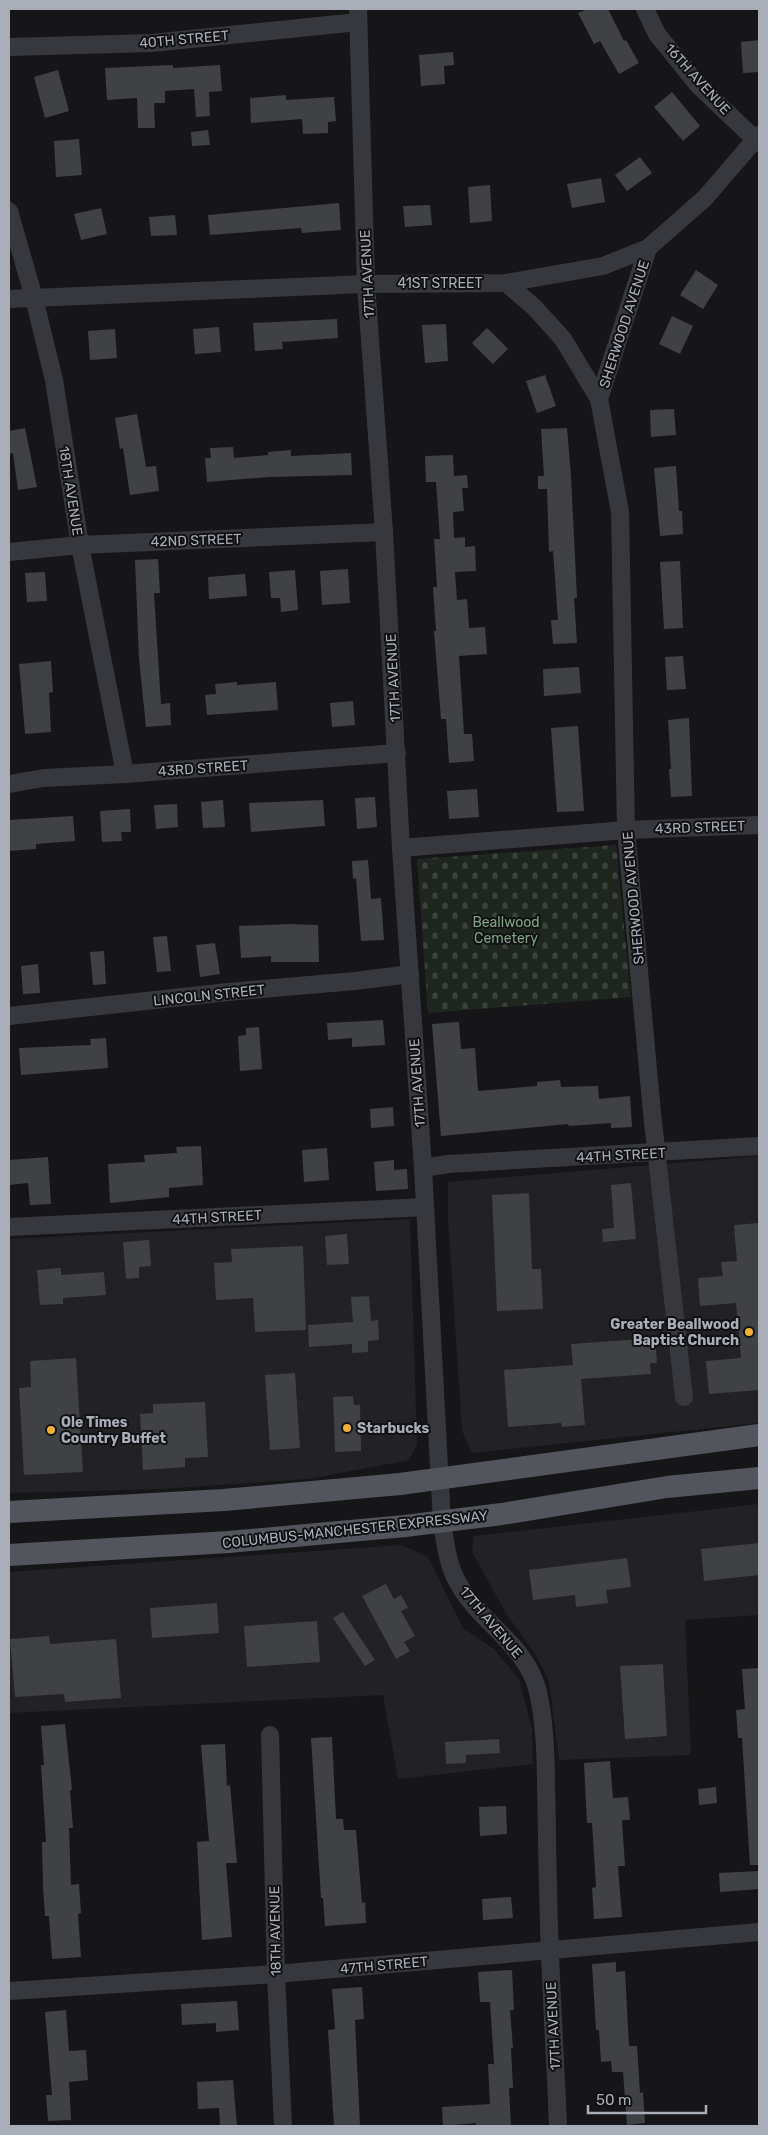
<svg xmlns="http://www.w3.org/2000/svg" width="768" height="2135" font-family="Rubik,sans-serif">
  <defs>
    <pattern id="cemetery-stones" width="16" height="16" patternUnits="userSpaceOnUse" patternTransform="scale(1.25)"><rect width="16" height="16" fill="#1e261f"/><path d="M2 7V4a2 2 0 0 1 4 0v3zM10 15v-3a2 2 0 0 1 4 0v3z" fill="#3c433d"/></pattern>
  </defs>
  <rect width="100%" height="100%" fill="#161618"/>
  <g fill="#222225">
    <polygon points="759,1156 759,1423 472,1453 462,1431 448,1217 448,1182"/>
    <polygon points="410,1219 417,1444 409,1460 309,1479 161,1489 9,1493 9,1239"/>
    <polygon points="759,1504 759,1615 685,1620 691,1755 559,1760 549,1681 534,1652 507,1615 472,1552 474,1536"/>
    <polygon points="401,1545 428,1557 463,1628 494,1649 519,1679 532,1728 533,1764 398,1779 383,1695 9,1713 9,1572"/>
  </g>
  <polygon fill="url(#cemetery-stones)" points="616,845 631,997 428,1013 417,859"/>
  <g fill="#404145">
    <polygon points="588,9 608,9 624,41 626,40 639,63 619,74 600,41 594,44 578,13"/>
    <polygon points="759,40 759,72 743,73 741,42"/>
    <polygon points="453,52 454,65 444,66 445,84 421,86 419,55"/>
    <polygon points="173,65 173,68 220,65 222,91 209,92 210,116 196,117 194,89 165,91 165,103 154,103 155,128 138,128 137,98 107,100 105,68"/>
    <polygon points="58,70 69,111 45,118 34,77"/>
    <polygon points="672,92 700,126 683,141 654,107"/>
    <polygon points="286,95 286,100 334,97 336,121 328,122 328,133 303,134 302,119 251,123 250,98"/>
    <polygon points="208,130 210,145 192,146 191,132"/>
    <polygon points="79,139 82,175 56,177 54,141"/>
    <polygon points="640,157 652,173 627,191 615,175"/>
    <polygon points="601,178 605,202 572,208 567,184"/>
    <polygon points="490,185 492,221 470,223 468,187"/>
    <polygon points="339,203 341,230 302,233 301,228 210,235 208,215"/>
    <polygon points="430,205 432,225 405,227 403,206"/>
    <polygon points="101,208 107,234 81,240 74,214"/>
    <polygon points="175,215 177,235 151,236 149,217"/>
    <polygon points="696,270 718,285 703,309 680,295"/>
    <polygon points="672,316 693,326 680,354 659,344"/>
    <polygon points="337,319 338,338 282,342 283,349 255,351 253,323"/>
    <polygon points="446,324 448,361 425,363 422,325"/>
    <polygon points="219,327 221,352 195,354 193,329"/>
    <polygon points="487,328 508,349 493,364 472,343"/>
    <polygon points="115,329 117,358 90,360 88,331"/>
    <polygon points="545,375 556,406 537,413 526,381"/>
    <polygon points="674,409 676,435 651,437 650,410"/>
    <polygon points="137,414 146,467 156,466 159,491 130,495 123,448 120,449 115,418"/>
    <polygon points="25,428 37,487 18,490 13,453 9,454 9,431"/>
    <polygon points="567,428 571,476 577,598 574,598 577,643 553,644 551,620 558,620 553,551 549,552 547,489 538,489 538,476 544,476 541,429"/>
    <polygon points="233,447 234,458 268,455 268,452 291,450 291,456 351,453 352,475 269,477 207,482 205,458 211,458 210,448"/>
    <polygon points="453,455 454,476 467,475 468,488 462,488 464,511 453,512 454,538 465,537 465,547 475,546 476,571 455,572 457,600 467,599 469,628 485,627 487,654 459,656 464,734 472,734 474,761 449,763 446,719 441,719 434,631 436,631 433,587 437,587 434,539 440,539 436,482 426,482 425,456"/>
    <polygon points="676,466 679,511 682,511 683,534 660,536 654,468"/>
    <polygon points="158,559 160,593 154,593 161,704 170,703 171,725 146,727 139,659 135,560"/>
    <polygon points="680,561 683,628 664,629 660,562"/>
    <polygon points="348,569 350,603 322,605 320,571"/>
    <polygon points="295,570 298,610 281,612 280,598 271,598 269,572"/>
    <polygon points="45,572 47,601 27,602 25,573"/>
    <polygon points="245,574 247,596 209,599 208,577"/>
    <polygon points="683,656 686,689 667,690 665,657"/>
    <polygon points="51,661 53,692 49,693 51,732 25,734 19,664"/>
    <polygon points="579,667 581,693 544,696 543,669"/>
    <polygon points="237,682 237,685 276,682 278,710 207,715 205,695 216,694 215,684"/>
    <polygon points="353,701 355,725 332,727 330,703"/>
    <polygon points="689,718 692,796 671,797 669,769 671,769 668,720"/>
    <polygon points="578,726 584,811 557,812 551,728"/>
    <polygon points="477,789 479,817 449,819 447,791"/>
    <polygon points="375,797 377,827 357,829 355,798"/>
    <polygon points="223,800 225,827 203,828 201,802"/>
    <polygon points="323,800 325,826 251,832 249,803"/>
    <polygon points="177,804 178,827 156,829 154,805"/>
    <polygon points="130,809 131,832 121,832 122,841 102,842 100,811"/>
    <polygon points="73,816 75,841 36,844 36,849 9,851 9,820"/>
    <polygon points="368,860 371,899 381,898 384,940 361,941 356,878 353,879 352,861"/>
    <polygon points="290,924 318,925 319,962 271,962 271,956 241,958 239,926"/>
    <polygon points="167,936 171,971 157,972 153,937"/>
    <polygon points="215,943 220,974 200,977 196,945"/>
    <polygon points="104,951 106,984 93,985 90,952"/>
    <polygon points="38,964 40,993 23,994 21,966"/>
    <polygon points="383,1020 385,1045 352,1047 352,1038 328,1040 327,1023"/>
    <polygon points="459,1022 461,1049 475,1048 478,1091 537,1086 537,1082 560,1080 561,1087 598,1086 599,1099 630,1096 632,1127 611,1128 611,1123 569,1126 568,1124 441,1136 432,1024"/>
    <polygon points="259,1027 262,1069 240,1071 238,1036 246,1035 246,1028"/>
    <polygon points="106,1038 108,1068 21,1075 19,1048 91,1045 90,1039"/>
    <polygon points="393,1107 394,1126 371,1128 370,1109"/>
    <polygon points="201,1146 203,1185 169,1188 169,1197 110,1203 108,1164 145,1162 144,1155 177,1153 176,1147"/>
    <polygon points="327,1148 329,1180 304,1182 302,1150"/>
    <polygon points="48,1157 51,1204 30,1205 28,1183 9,1185 9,1160"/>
    <polygon points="394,1160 394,1170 407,1169 408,1189 376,1191 374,1162"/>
    <polygon points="631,1183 636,1239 603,1242 602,1229 614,1228 611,1185"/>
    <polygon points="529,1193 532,1269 541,1269 543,1309 497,1311 492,1195"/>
    <polygon points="759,1223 759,1390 709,1394 706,1361 741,1358 736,1303 700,1306 698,1278 723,1276 721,1262 737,1261 734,1225"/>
    <polygon points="347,1234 349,1264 327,1265 325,1236"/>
    <polygon points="149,1240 151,1266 139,1267 139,1278 126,1279 123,1242"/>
    <polygon points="303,1246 306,1330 255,1332 253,1298 216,1300 214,1263 232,1262 231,1249"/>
    <polygon points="61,1268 61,1275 104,1272 106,1295 63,1298 63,1304 40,1305 37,1270"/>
    <polygon points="369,1296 371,1321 378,1320 379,1340 368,1341 368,1352 352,1353 352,1344 309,1347 308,1325 353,1322 351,1297"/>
    <polygon points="655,1338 657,1363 650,1363 651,1374 581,1379 585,1425 562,1427 561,1423 508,1427 504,1370 573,1365 571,1344"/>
    <polygon points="76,1358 83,1472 24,1475 19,1388 31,1387 30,1361"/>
    <polygon points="295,1373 300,1448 270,1450 265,1375"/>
    <polygon points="353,1396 354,1405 360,1405 361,1451 335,1452 333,1397"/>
    <polygon points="205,1402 208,1457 185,1458 185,1467 143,1470 140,1414 153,1413 153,1404"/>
    <polygon points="759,1543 759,1575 704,1581 701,1549"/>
    <polygon points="627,1558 631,1587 606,1590 608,1603 576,1607 575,1595 533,1600 529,1570"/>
    <polygon points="386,1584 394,1599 401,1595 408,1608 401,1611 415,1636 404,1642 410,1651 396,1659 362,1596"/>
    <polygon points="217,1603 219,1633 152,1638 150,1608"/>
    <polygon points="343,1612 375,1660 365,1666 333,1618"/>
    <polygon points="317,1621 320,1662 247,1667 244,1626"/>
    <polygon points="49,1636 50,1644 116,1639 121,1698 65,1702 64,1694 15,1697 10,1639"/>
    <polygon points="663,1664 667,1736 625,1739 620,1666"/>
    <polygon points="759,1668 759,1865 750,1865 742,1738 738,1738 736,1710 745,1709 742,1669"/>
    <polygon points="65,1724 72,1790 70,1790 73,1828 69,1828 71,1885 79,1884 81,1913 78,1914 81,1957 52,1959 49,1916 45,1916 43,1887 42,1842 46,1842 41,1765 44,1765 41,1726"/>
    <polygon points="332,1737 336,1819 343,1819 344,1830 356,1830 362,1903 365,1902 366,1923 325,1926 323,1898 321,1898 311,1738"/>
    <polygon points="499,1739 500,1753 466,1755 466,1763 446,1764 445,1742"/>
    <polygon points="225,1744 227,1786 230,1785 237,1863 226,1863 232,1937 202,1940 197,1842 209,1841 201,1745"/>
    <polygon points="610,1761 613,1798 628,1797 630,1820 622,1820 625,1866 618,1866 622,1917 594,1919 592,1888 596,1887 592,1823 587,1823 584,1763"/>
    <polygon points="716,1787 717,1803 699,1805 698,1789"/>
    <polygon points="506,1806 507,1834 480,1836 479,1807"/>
    <polygon points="759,1871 759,1889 720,1892 719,1873"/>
    <polygon points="511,1897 513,1918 483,1920 482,1899"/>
    <polygon points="616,1962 616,1972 625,1971 629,2046 637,2046 640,2093 643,2092 645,2123 627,2125 623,2072 612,2072 611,2061 601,2062 599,2030 596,2030 592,1964"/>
    <polygon points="512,1970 514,2010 510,2010 513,2048 511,2048 513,2088 509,2088 511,2126 476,2126 476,2123 443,2126 442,2107 490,2104 488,2064 494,2064 490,2002 480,2002 478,1972"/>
    <polygon points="362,1987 364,2019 355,2020 360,2126 334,2126 328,2030 335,2029 332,1989"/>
    <polygon points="237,2001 239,2030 216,2032 216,2023 182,2025 181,2004"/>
    <polygon points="66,2010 69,2051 86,2050 88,2080 69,2082 71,2120 48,2121 46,2095 52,2095 45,2012"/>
    <polygon points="233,2080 237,2126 220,2126 219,2108 198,2109 197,2082"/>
  </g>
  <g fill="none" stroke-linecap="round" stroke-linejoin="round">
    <g stroke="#37383d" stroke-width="18">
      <path d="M358,9L366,284L384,532L401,848L423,1168L442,1522C445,1541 447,1560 455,1577C475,1621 527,1643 538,1692C545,1723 546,1755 546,1786C547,1819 547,1852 548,1884C549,1965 555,2046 558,2126"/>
      <polyline points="645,9 657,34 699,86 759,143"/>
      <polyline points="9,47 152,43 358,22"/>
      <polyline points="9,211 34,298 54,380 80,545 125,774"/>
      <polyline points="648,248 599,399 620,512 626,830 652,1113 684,1397"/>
      <polyline points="506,283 534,307 563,339 599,399"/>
      <polyline points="9,299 366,284 506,283 603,266 648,248 705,198 759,135"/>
      <polyline points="9,552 80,545 384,532"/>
      <polyline points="9,784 44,778 125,774 397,753"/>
      <polyline points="401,848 626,830 759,825"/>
      <polyline points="9,1016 228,992 355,981 410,974"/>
      <polyline points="423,1168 448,1164 759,1146"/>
      <polyline points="9,1227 425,1207"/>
      <polyline points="270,1735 276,1974 283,2126"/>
      <polyline points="9,1991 276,1974 759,1932"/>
    </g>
    <g stroke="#53555c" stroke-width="22">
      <polyline points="9,1512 224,1500 400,1484 759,1435"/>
      <polyline points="9,1555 229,1542 405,1526 502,1514 667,1487 759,1478"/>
    </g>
  </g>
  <g fill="#f2b134" stroke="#111113" stroke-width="2">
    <circle cx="749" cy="1332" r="5"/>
    <circle cx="347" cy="1428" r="5"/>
    <circle cx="51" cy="1430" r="5"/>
  </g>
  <g text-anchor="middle" stroke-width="4" stroke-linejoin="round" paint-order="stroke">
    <g font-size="14" fill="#a8adb8" stroke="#111113">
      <text transform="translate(184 39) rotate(-5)" y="5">40TH STREET</text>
      <text transform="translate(698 79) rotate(48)" y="5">16TH AVENUE</text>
      <text transform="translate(367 274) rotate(-93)" y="5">17TH AVENUE</text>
      <text x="440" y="288">41ST STREET</text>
      <text transform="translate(624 324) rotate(-72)" y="5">SHERWOOD AVENUE</text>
      <text transform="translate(71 491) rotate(81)" y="5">18TH AVENUE</text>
      <text transform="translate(196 540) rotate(-2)" y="5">42ND STREET</text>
      <text transform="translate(393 678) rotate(-93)" y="5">17TH AVENUE</text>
      <text transform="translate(203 768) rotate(-4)" y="5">43RD STREET</text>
      <text transform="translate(700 827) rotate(-2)" y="5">43RD STREET</text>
      <text transform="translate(633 898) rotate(-95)" y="5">SHERWOOD AVENUE</text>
      <text transform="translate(209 995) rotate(-6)" y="5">LINCOLN STREET</text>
      <text transform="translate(417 1083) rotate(-94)" y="5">17TH AVENUE</text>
      <text transform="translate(621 1155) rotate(-3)" y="5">44TH STREET</text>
      <text transform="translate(217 1217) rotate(-3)" y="5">44TH STREET</text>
      <text transform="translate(355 1529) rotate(-6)" y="5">COLUMBUS-MANCHESTER EXPRESSWAY</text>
      <text transform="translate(491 1622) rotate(50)" y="5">17TH AVENUE</text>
      <text transform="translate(275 1931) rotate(-91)" y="5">18TH AVENUE</text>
      <text transform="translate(384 1965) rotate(-5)" y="5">47TH STREET</text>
      <text transform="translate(553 2026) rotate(-93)" y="5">17TH AVENUE</text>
    </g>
    <g font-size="14" fill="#7fa381" stroke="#111113">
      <text x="506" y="927">Beallwood<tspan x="506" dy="16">Cemetery</tspan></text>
    </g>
    <g font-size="14" font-weight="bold" fill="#a8adb8" stroke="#111113" text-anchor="start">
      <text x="739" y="1329" text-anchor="end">Greater Beallwood<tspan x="739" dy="16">Baptist Church</tspan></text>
      <text x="61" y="1427">Ole Times<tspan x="61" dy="16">Country Buffet</tspan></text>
      <text x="357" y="1433">Starbucks</text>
    </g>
  </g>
  <rect width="768" height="2135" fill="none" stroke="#a8adb8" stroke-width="20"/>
  <path d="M588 2105v8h118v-8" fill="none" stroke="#a8adb8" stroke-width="2.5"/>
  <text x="596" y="2105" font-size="15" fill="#a8adb8" stroke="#111113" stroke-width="4" paint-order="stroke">50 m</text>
</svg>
